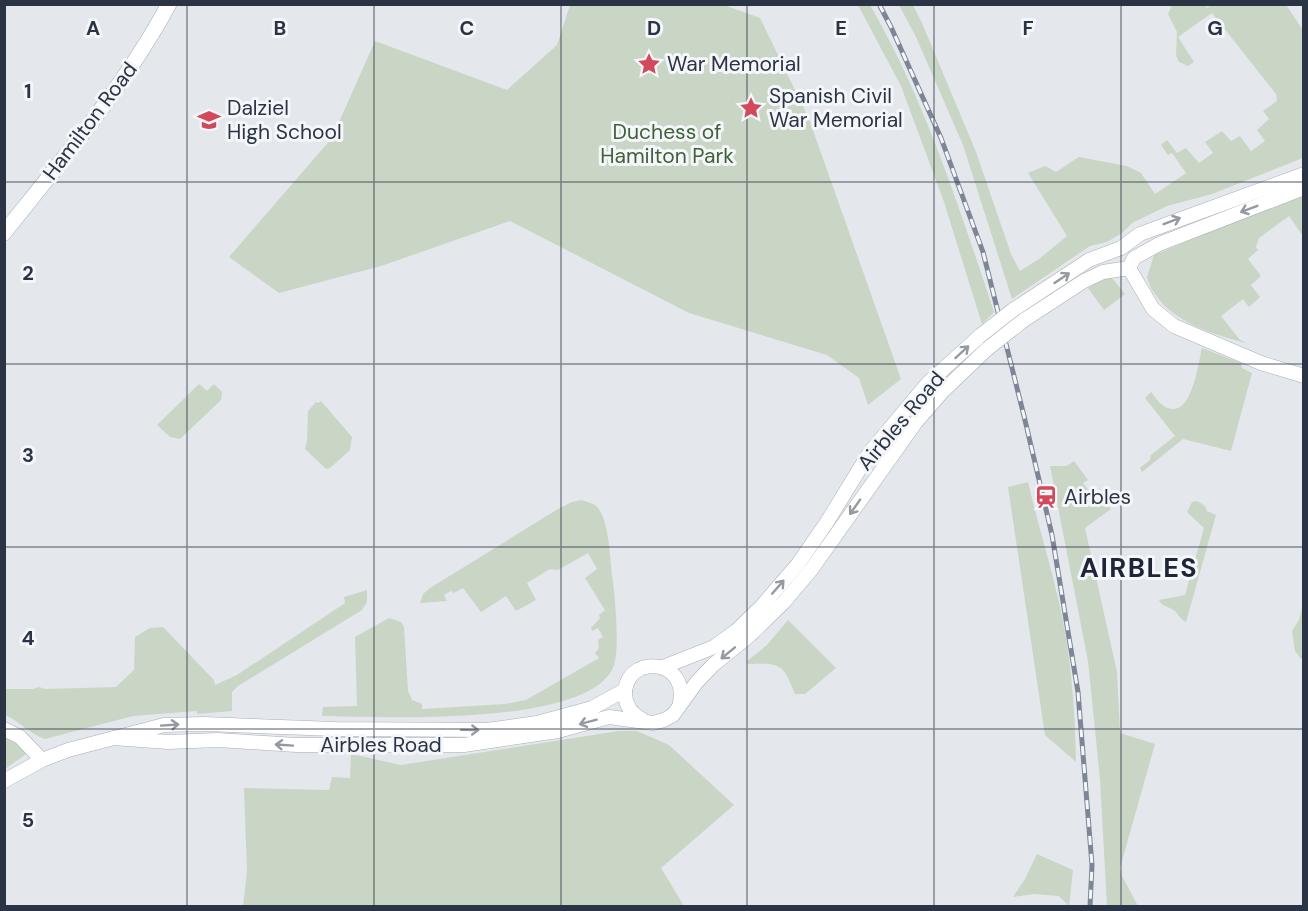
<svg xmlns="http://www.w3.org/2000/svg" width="1308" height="911" font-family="'DM Sans',sans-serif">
  <rect width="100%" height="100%" fill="#e4e7ec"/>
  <g fill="#c9d6c5">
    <polygon points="1212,4 1286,5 1303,30 1303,158 1212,194 1167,206 1132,223 1122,233 1107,242 1090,246 1012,299 963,145 916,37 899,5 913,5 922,23 976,152 1011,254 1020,271 1039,259 1067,236 1028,173 1045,166 1056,172 1079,157 1127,166 1141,173 1155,194 1186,173 1172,153 1168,155 1161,145 1167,140 1177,153 1186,148 1199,163 1213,153 1205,142 1222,131 1231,141 1240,136 1251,151 1265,141 1257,130 1269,119 1263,111 1277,101 1276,94 1212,13 1178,37 1194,62 1188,66 1179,62 1176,56 1177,32 1168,14 1172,5 1204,4 1207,8"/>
    <polygon points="570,5 724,5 760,18 809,119 901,379 868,405 859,378 827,355 689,313 510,221 381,266 279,293 229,257 332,138 375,41 507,90 557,45"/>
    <path d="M858,5H870C925,100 959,207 994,312L982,324L944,202L901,86Z"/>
    <path d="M1303,193V236L1289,216L1259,238L1256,247L1258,250L1248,259L1261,276L1251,285L1260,297L1249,307L1243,299L1221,316L1240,340L1249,344C1216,335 1175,324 1155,294C1151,290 1149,283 1147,277L1154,255Z"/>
    <polygon points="1103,277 1111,277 1125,294 1104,310 1088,288"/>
    <path d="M1202,348L1241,363L1242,368L1252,373L1231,451L1183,439L1142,472L1140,468L1150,460L1151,455L1175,436L1145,398L1151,392C1155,397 1161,406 1168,408C1192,417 1198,364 1202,348Z"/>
    <polygon points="199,384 207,391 214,384 222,392 221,400 180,439 170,437 157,425"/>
    <polygon points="321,401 352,437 350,450 330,468 326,469 305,449 307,441 308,411 316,402 318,403"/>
    <polygon points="1074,461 1088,480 1083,483 1099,505 1105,501 1111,509 1085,528 1117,672 1120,733 1155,744 1120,868 1122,876 1138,906 1107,906 1100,779 1088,661 1050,466 1067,466"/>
    <path d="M1028,482C1037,521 1049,559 1058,598C1071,652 1075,707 1076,762L1045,735L1008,487Z"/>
    <path d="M582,500C586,502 592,503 595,505C609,515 610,559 612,575C615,595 621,655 612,670C581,727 382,717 322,716L323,707L357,706L355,637L389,618L401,622L404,627L408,691L412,700L422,704V709L505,704L526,700L599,658L595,653L599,648L598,640L603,637L598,628L592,631L591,628L600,618L599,615L605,610L585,578L597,569L588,553L558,570L550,569L527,583L536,600L516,611L506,596L481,612L463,588L454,593L451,591L444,595L447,601L420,603L423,594L430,588L558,509L572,502Z"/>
    <path d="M1197,501L1205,506L1207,511L1216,515L1186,622C1180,619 1180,616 1175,611C1169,606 1162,607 1159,600L1185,595L1204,528L1187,512L1192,502Z"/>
    <path d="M367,590V602L362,610L238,686L232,692V711L197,714V711L133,716L45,739C30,734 19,721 5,715V689H33L39,687L45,689L116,687L134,670L135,637L150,628L163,627L214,680L215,685L237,675L345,603L344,597Z"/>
    <polygon points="1303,604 1304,657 1301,659 1295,651 1292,631 1299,620"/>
    <path d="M788,620L836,668L805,694H795C783,664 781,663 749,664L746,662L767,645Z"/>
    <polygon points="5,731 29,752 5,769"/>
    <polygon points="619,731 637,731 669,745 734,805 661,868 684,906 243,906 247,871 244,788 329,790 332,777 350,778 351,754 401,765"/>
    <polygon points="1037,854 1073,870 1069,906 1059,896 1034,894 1013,897 1025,879"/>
  </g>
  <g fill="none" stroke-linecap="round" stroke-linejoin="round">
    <g stroke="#a9aeb7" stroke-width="15">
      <g id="secondary">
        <polyline points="1129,268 1153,309 1174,326 1261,363 1304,376"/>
        <polyline points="1013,310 1089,260 1121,248 1140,234 1304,174"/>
        <polyline points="1024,320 1084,281 1103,272 1129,268 1134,258 1159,244 1304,188"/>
        <polyline points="663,667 714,647 736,631 761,607 798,564 827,522 870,452 928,383 981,335"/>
        <path d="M643,720C633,715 626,707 625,695C624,654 689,657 680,703"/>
        <polyline points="4,729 20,737 42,760"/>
        <polyline points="113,738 168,742 218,740 296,745 464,745 558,731 609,717 653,723 664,720 673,715 696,683 713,665 750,635 784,602 811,570 916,422 943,391 987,349"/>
        <polyline points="4,781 42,760 68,750 164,725 204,724 335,729 487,730 537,723 592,708 625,690"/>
      </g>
    </g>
    <g stroke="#a3abb8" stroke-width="16">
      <path id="primary" d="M4,233C62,160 124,87 169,4"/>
    </g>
    <use href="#secondary" stroke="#fff" stroke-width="14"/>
    <use href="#primary" stroke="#fff" stroke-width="15"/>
    <g stroke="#7d8696" stroke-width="5">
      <polyline id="rail" points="879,4 891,27 941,138 983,252 1024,416 1052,535 1078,692 1092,865 1090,906"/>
    </g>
    <use href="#rail" stroke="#f4f6f9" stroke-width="3" stroke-dasharray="9" stroke-linecap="butt"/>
    <g stroke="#a9aeb7" stroke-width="15" stroke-linecap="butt">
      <g id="secondary-bridge">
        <polyline points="981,335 1013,310"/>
        <polyline points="987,349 1024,320"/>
      </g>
    </g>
    <use href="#secondary-bridge" stroke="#fff" stroke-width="14"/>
  </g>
  <defs><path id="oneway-shaft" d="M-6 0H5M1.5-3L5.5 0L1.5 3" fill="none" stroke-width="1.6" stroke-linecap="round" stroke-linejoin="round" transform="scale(1.5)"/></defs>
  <g stroke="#959aa2">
    <use href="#oneway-shaft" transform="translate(1249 209) rotate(159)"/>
    <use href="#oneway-shaft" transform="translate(1172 221) rotate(-21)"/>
    <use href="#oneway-shaft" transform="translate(1062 278) rotate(-34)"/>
    <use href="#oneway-shaft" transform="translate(962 352) rotate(-42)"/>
    <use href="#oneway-shaft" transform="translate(855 507) rotate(125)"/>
    <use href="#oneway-shaft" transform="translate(778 587) rotate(-49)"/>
    <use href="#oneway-shaft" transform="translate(728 653) rotate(141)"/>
    <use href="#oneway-shaft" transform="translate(588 722) rotate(165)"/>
    <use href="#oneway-shaft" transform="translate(170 725) rotate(-4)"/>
    <use href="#oneway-shaft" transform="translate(470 730) rotate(1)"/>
    <use href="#oneway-shaft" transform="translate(284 745) rotate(-176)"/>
  </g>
  <path fill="none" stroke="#2b3445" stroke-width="1.5" stroke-opacity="0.55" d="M187,4V906M374,4V906M561,4V906M747,4V906M934,4V906M1121,4V906M4,182H1304M4,364H1304M4,547H1304M4,729H1304"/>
  <defs>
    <g id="sight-bare" transform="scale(1.8)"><path d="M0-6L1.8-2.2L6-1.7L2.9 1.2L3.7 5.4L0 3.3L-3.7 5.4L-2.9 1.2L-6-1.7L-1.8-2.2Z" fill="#d1495b" stroke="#f4f6f9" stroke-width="2.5" paint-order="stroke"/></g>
    <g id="school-bare" transform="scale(1.8)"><path d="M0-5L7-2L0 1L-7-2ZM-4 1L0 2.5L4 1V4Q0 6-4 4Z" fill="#d1495b" stroke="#f4f6f9" stroke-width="2.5" paint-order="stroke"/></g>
    <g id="station-bare" transform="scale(1.8)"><path d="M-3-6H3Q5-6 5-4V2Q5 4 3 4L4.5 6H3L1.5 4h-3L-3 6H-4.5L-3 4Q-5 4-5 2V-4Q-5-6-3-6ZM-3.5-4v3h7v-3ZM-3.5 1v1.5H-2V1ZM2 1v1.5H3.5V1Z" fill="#d1495b" stroke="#f4f6f9" stroke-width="2.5" paint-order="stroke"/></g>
  </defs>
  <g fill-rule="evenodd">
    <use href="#sight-bare" x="649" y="64"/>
    <use href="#sight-bare" x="751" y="108"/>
    <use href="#school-bare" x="209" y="120"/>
    <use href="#station-bare" x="1046" y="497"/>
  </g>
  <g text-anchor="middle" stroke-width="6" stroke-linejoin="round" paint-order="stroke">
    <g font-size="21" fill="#2b3445" stroke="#f4f6f9" text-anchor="start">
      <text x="667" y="71">War Memorial</text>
      <text x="769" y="103">Spanish Civil<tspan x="769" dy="24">War Memorial</tspan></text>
      <text x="227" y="115">Dalziel<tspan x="227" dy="24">High School</tspan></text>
      <text x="1064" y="504">Airbles</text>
    </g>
    <g font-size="21" fill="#2b3445" stroke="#f4f6f9">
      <text transform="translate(90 121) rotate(-53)" y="7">Hamilton Road</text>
      <text transform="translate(901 421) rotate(-50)" y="7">Airbles Road</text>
      <text x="381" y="752">Airbles Road</text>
    </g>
    <g font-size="21" fill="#3f6138" stroke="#f4f6f9">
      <text x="667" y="139">Duchess of<tspan x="667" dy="24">Hamilton Park</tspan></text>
    </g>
    <g font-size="27" font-weight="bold" letter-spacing="1.5" fill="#1d2536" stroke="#f4f6f9">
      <text x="1139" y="577">AIRBLES</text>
    </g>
  </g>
  <g font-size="20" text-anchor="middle" font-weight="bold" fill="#2b3445" stroke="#f4f6f9" stroke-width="6" stroke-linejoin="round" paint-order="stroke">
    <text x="93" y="35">A</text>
    <text x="280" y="35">B</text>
    <text x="467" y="35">C</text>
    <text x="654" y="35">D</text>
    <text x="841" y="35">E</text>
    <text x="1028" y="35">F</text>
    <text x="1215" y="35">G</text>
    <text x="28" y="98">1</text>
    <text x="28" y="280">2</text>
    <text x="28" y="462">3</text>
    <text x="28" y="645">4</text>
    <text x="28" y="827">5</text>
  </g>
  <rect width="1308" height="911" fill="none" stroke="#2b3445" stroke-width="12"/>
</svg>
